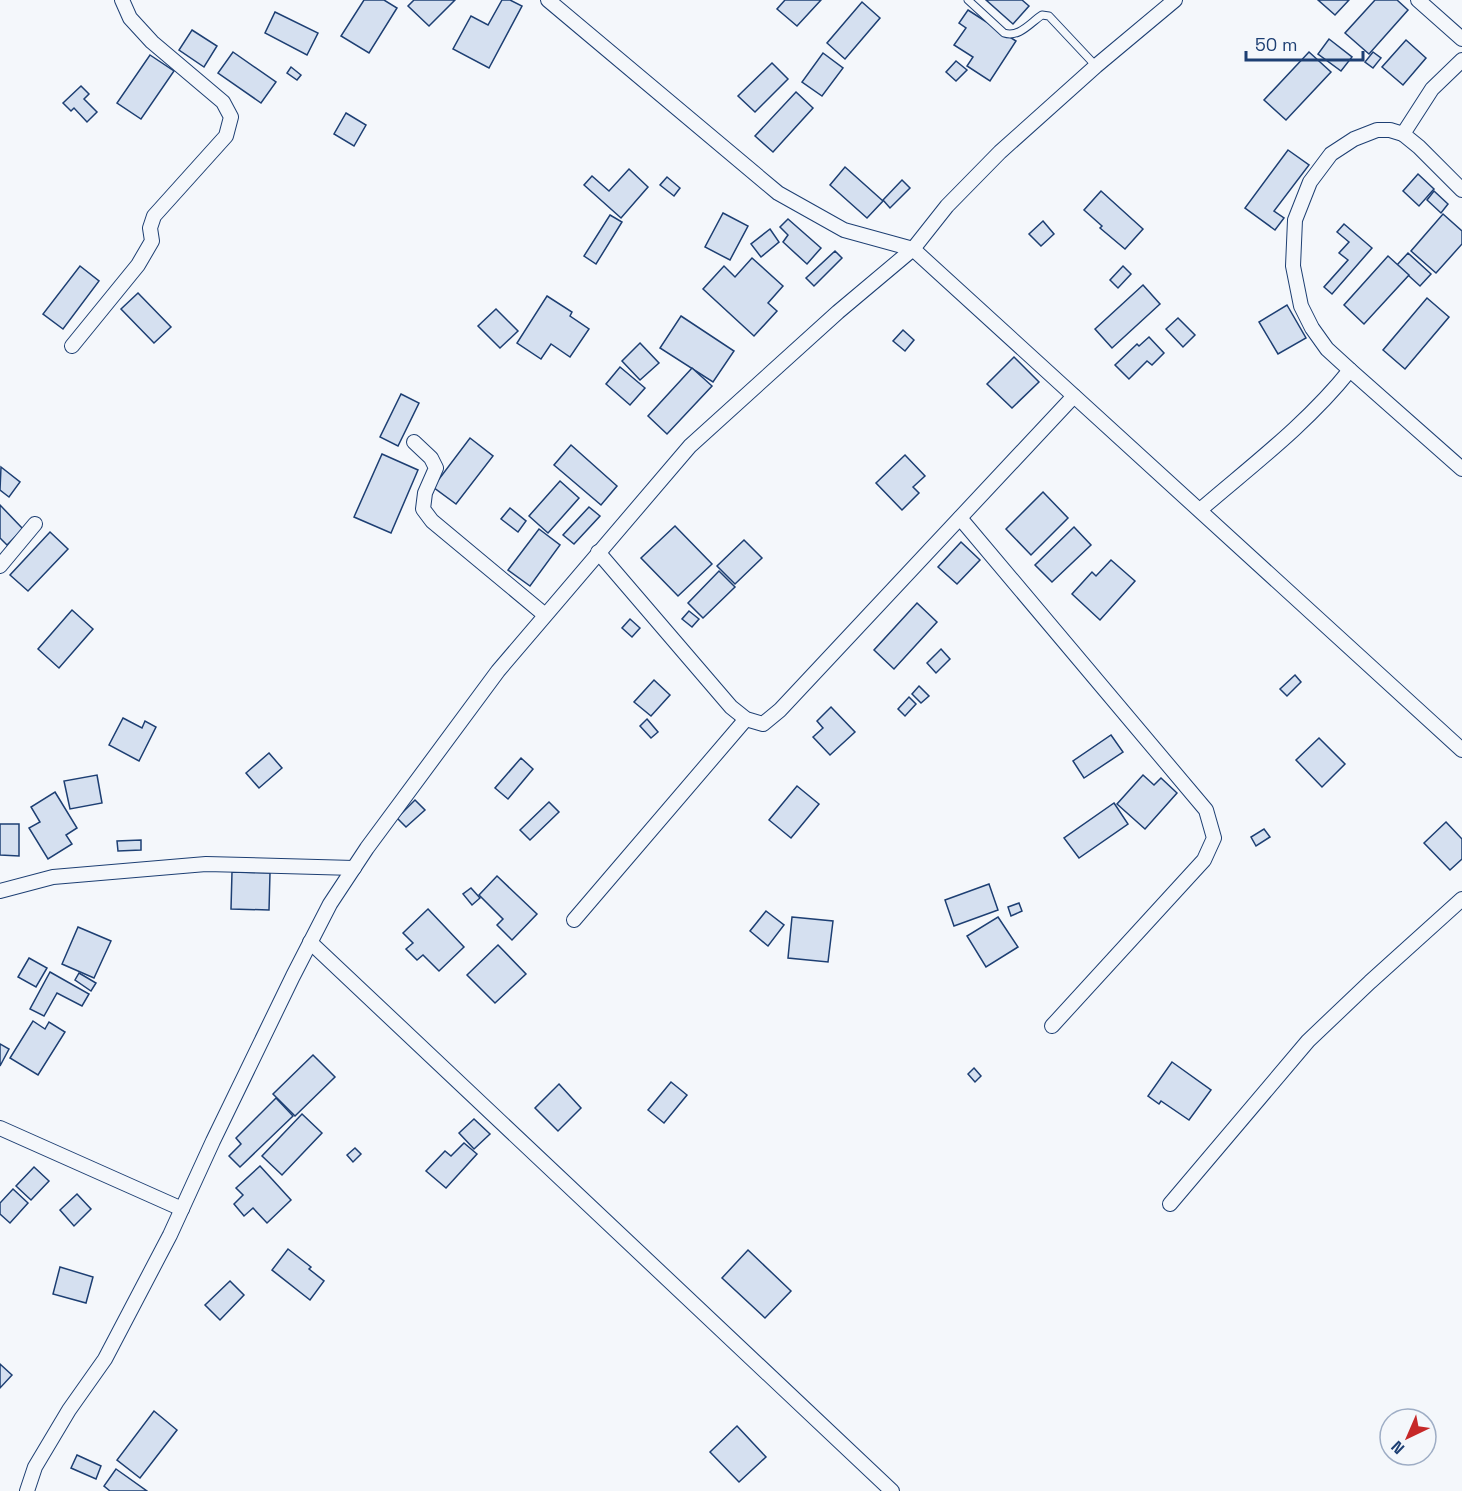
<svg xmlns="http://www.w3.org/2000/svg" width="1462" height="1491" font-family="'Space Grotesk',sans-serif">
  <rect width="100%" height="100%" fill="#f4f7fb"/>
  <g fill="#d5e0f0" stroke="#1d3f73" stroke-width="1.5">
    <polygon points="364,0 384,0 397,8 369,53 341,36"/>
    <polygon points="414,0 455,0 429,26 408,6"/>
    <polygon points="502,0 510,0 522,6 489,68 453,49 471,16 488,25"/>
    <polygon points="785,0 821,0 797,26 777,9"/>
    <polygon points="986,0 1022,0 1029,6 1013,24"/>
    <polygon points="1318,0 1349,0 1335,15"/>
    <polygon points="1375,0 1397,0 1408,10 1369,54 1345,33"/>
    <polygon points="862,2 880,18 845,59 827,43"/>
    <polygon points="968,10 1016,41 990,81 967,66 973,57 954,45 966,28 959,23"/>
    <polygon points="275,12 318,33 307,55 265,33"/>
    <polygon points="192,30 217,46 204,67 179,50"/>
    <polygon points="1329,39 1352,57 1341,71 1318,54"/>
    <polygon points="1406,40 1426,58 1403,85 1382,67"/>
    <polygon points="233,52 276,82 261,103 218,73"/>
    <polygon points="1309,52 1331,72 1286,120 1264,100"/>
    <polygon points="1373,52 1381,58 1373,68 1365,62"/>
    <polygon points="823,53 843,68 822,96 802,82"/>
    <polygon points="150,55 174,71 141,119 117,103"/>
    <polygon points="956,61 967,70 956,81 946,72"/>
    <polygon points="772,63 788,79 755,112 738,96"/>
    <polygon points="291,67 301,75 297,80 287,73"/>
    <polygon points="81,86 89,94 84,99 97,112 87,122 74,108 71,111 63,103"/>
    <polygon points="796,92 813,108 773,152 755,136"/>
    <polygon points="346,113 366,125 354,146 334,134"/>
    <polygon points="1288,150 1309,165 1274,211 1284,218 1275,230 1245,208"/>
    <polygon points="845,167 883,201 867,218 830,185"/>
    <polygon points="629,169 648,187 621,218 584,185 592,176 609,191"/>
    <polygon points="1418,174 1434,189 1419,206 1403,191"/>
    <polygon points="667,177 680,188 674,196 660,185"/>
    <polygon points="902,180 910,188 890,208 883,200"/>
    <polygon points="1101,191 1143,229 1125,249 1100,228 1102,226 1084,210"/>
    <polygon points="1434,191 1448,204 1441,213 1427,200"/>
    <polygon points="723,213 748,226 730,260 705,247"/>
    <polygon points="1443,214 1462,231 1462,244 1436,273 1411,251"/>
    <polygon points="610,215 622,222 596,264 584,256"/>
    <polygon points="788,219 821,248 807,264 783,242 788,235 780,227"/>
    <polygon points="1043,221 1054,234 1041,246 1029,234"/>
    <polygon points="1344,224 1372,248 1332,294 1324,287 1348,260 1339,253 1349,242 1337,232"/>
    <polygon points="770,229 779,242 761,257 751,244"/>
    <polygon points="835,251 842,258 814,286 806,278"/>
    <polygon points="1408,253 1431,274 1420,286 1397,265"/>
    <polygon points="1388,256 1409,275 1364,324 1344,305"/>
    <polygon points="752,258 783,286 768,303 777,311 754,336 703,289 724,266 735,277"/>
    <polygon points="80,266 99,281 63,329 43,314"/>
    <polygon points="1123,266 1131,274 1118,288 1110,280"/>
    <polygon points="1143,285 1160,304 1112,348 1095,329"/>
    <polygon points="138,293 171,327 154,343 121,309"/>
    <polygon points="547,296 572,312 570,316 589,329 570,357 551,344 541,359 517,343"/>
    <polygon points="1427,298 1449,317 1405,369 1383,350"/>
    <polygon points="1287,305 1306,338 1278,354 1259,322"/>
    <polygon points="496,309 518,331 500,348 478,326"/>
    <polygon points="681,316 734,351 713,382 660,348"/>
    <polygon points="1178,318 1195,335 1183,347 1166,329"/>
    <polygon points="903,330 914,340 905,351 893,341"/>
    <polygon points="1149,337 1164,353 1152,365 1147,361 1129,379 1115,365 1137,344 1139,346"/>
    <polygon points="640,343 659,363 640,380 622,361"/>
    <polygon points="1014,357 1039,382 1012,408 987,384"/>
    <polygon points="620,367 645,388 630,405 606,384"/>
    <polygon points="692,368 712,386 667,434 648,416"/>
    <polygon points="401,394 419,403 398,446 380,437"/>
    <polygon points="470,438 493,456 456,504 433,487"/>
    <polygon points="571,445 617,486 601,505 554,465"/>
    <polygon points="382,454 418,470 391,533 354,517"/>
    <polygon points="905,455 925,476 913,487 919,493 902,510 876,483"/>
    <polygon points="1,467 20,482 9,497 0,490"/>
    <polygon points="560,481 579,498 548,533 529,516"/>
    <polygon points="1043,492 1068,518 1031,555 1006,529"/>
    <polygon points="0,505 23,529 7,545 0,538"/>
    <polygon points="589,507 600,516 574,544 563,535"/>
    <polygon points="510,508 526,521 518,532 501,519"/>
    <polygon points="675,526 712,564 678,596 641,558"/>
    <polygon points="1074,527 1091,545 1052,582 1035,565"/>
    <polygon points="539,529 560,545 530,586 508,570"/>
    <polygon points="50,532 68,549 28,591 10,575"/>
    <polygon points="744,540 762,558 735,584 717,566"/>
    <polygon points="961,542 980,560 957,584 938,567"/>
    <polygon points="1111,560 1135,581 1100,620 1072,594 1092,572 1096,576"/>
    <polygon points="719,571 735,587 703,618 688,603"/>
    <polygon points="917,603 937,622 894,669 874,650"/>
    <polygon points="72,610 93,629 59,668 38,649"/>
    <polygon points="689,611 699,619 692,627 682,619"/>
    <polygon points="630,619 640,628 632,637 622,628"/>
    <polygon points="941,649 950,659 936,673 927,663"/>
    <polygon points="1295,675 1301,682 1287,696 1280,689"/>
    <polygon points="654,680 670,695 651,716 634,702"/>
    <polygon points="919,686 929,696 921,703 912,694"/>
    <polygon points="909,697 916,704 905,716 898,709"/>
    <polygon points="831,707 855,732 830,755 813,737 823,728 817,721"/>
    <polygon points="123,718 142,728 145,721 156,727 139,761 109,745"/>
    <polygon points="647,719 658,732 651,738 640,726"/>
    <polygon points="1111,735 1123,752 1084,778 1073,761"/>
    <polygon points="1319,738 1345,764 1322,787 1296,760"/>
    <polygon points="269,753 282,768 259,788 246,773"/>
    <polygon points="521,758 533,769 508,799 495,788"/>
    <polygon points="97,775 102,803 70,809 64,781"/>
    <polygon points="1143,775 1154,785 1161,778 1177,793 1145,829 1117,804"/>
    <polygon points="797,786 819,804 791,838 769,820"/>
    <polygon points="55,792 77,828 66,835 72,844 48,859 29,828 40,822 31,807"/>
    <polygon points="415,800 425,810 406,827 397,818"/>
    <polygon points="549,802 559,812 530,840 520,830"/>
    <polygon points="1114,803 1128,824 1079,858 1064,838"/>
    <polygon points="1446,822 1462,839 1462,859 1450,870 1424,843"/>
    <polygon points="0,824 19,824 19,856 0,855"/>
    <polygon points="1264,829 1270,837 1256,846 1251,837"/>
    <polygon points="141,840 141,850 118,851 117,841"/>
    <polygon points="232,872 270,873 269,910 231,909"/>
    <polygon points="497,876 537,914 512,940 497,925 503,919 479,895"/>
    <polygon points="989,884 998,910 954,926 945,900"/>
    <polygon points="471,888 480,898 472,905 463,894"/>
    <polygon points="1019,903 1022,911 1011,916 1008,907"/>
    <polygon points="428,909 464,947 439,971 423,955 417,960 406,949 413,943 403,933"/>
    <polygon points="766,911 784,925 768,946 750,931"/>
    <polygon points="792,917 833,921 828,962 788,958"/>
    <polygon points="998,917 1018,947 986,967 967,936"/>
    <polygon points="78,927 111,941 94,978 62,964"/>
    <polygon points="498,945 526,974 495,1003 467,975"/>
    <polygon points="29,958 47,968 36,987 18,977"/>
    <polygon points="50,972 89,994 82,1006 57,993 44,1016 30,1009"/>
    <polygon points="79,973 96,983 91,991 75,980"/>
    <polygon points="33,1021 45,1029 49,1022 65,1032 38,1075 10,1058"/>
    <polygon points="0,1044 9,1049 0,1066"/>
    <polygon points="313,1055 335,1077 295,1116 273,1094"/>
    <polygon points="1172,1062 1211,1090 1189,1120 1161,1101 1159,1104 1148,1096"/>
    <polygon points="974,1068 981,1076 975,1082 968,1074"/>
    <polygon points="671,1082 687,1095 664,1123 648,1110"/>
    <polygon points="559,1084 581,1108 558,1131 535,1108"/>
    <polygon points="276,1098 293,1116 240,1167 229,1156 241,1144 236,1138"/>
    <polygon points="302,1114 322,1133 282,1175 262,1156"/>
    <polygon points="474,1119 490,1134 474,1149 459,1133"/>
    <polygon points="464,1143 477,1154 446,1188 426,1171 445,1151 451,1156"/>
    <polygon points="355,1148 361,1154 353,1162 347,1155"/>
    <polygon points="260,1166 291,1200 267,1223 253,1208 244,1216 234,1204 243,1195 236,1188"/>
    <polygon points="34,1167 49,1181 31,1200 16,1186"/>
    <polygon points="13,1189 28,1203 10,1223 0,1214 0,1203"/>
    <polygon points="77,1194 91,1209 74,1226 60,1210"/>
    <polygon points="288,1249 311,1267 309,1269 324,1281 310,1300 272,1270"/>
    <polygon points="748,1250 791,1291 765,1318 722,1278"/>
    <polygon points="60,1267 93,1277 86,1303 53,1294"/>
    <polygon points="230,1281 244,1295 220,1320 205,1305"/>
    <polygon points="0,1364 12,1375 0,1388"/>
    <polygon points="154,1411 177,1430 140,1478 117,1460"/>
    <polygon points="737,1426 766,1457 739,1482 710,1452"/>
    <polygon points="77,1455 101,1466 96,1479 71,1468"/>
    <polygon points="116,1469 147,1491 110,1491 104,1486"/>
  </g>
  <g fill="none" stroke-linecap="round" stroke-linejoin="round">
    <g stroke="#1d3f73" stroke-width="9">
      <path id="lane" d="M968,0L1004,33C1019,38 1030,23 1042,15L1049,16L1096,66"/>
    </g>
    <g stroke="#1d3f73" stroke-width="16">
      <g id="street">
        <polyline points="548,0 778,193 844,230 913,249 1462,750"/>
        <polyline points="1418,0 1462,39"/>
        <polyline points="1462,60 1432,89 1403,134 1419,147 1462,190"/>
        <polyline points="72,346 138,265 152,241 150,228 154,216 226,136 231,117 223,102 152,42 130,18 122,0"/>
        <polyline points="1350,370 1327,349 1312,328 1301,306 1293,266 1295,220 1310,182 1331,154 1354,139 1377,130 1390,130 1403,134"/>
        <polyline points="414,442 431,458 436,468 425,493 423,509 432,521 545,615"/>
        <path d="M1200,510C1251,466 1307,424 1350,370L1462,469"/>
        <polyline points="960,518 1206,810 1214,838 1204,860 1052,1026"/>
        <polyline points="598,552 731,707 746,719 763,724 780,710 1074,396"/>
        <polyline points="0,566 35,524"/>
        <polyline points="0,891 53,877 206,864 354,868"/>
        <polyline points="574,920 746,719"/>
        <polyline points="310,942 892,1491"/>
        <polyline points="0,1128 182,1209"/>
        <polyline points="1170,1204 1308,1041 1370,982 1462,899"/>
        <polyline points="27,1491 35,1467 69,1410 105,1359 170,1235 213,1141 293,976 330,904 367,848 498,671 690,446 838,312 913,249 947,206 1000,152 1096,66 1175,0"/>
      </g>
    </g>
    <use href="#lane" stroke="#f4f7fb" stroke-width="7"/>
    <use href="#street" stroke="#f4f7fb" stroke-width="14"/>
  </g>
  <g transform="translate(1408 1437) rotate(224)"><circle r="28" fill="#f4f7fb" stroke="#9eadc5" stroke-width="1.5"/>
  <path d="M0-4.5L10 22L0 15L-10 22Z" fill="#c62828"/>
  <text y="-9" font-size="16" font-weight="bold" text-anchor="middle" fill="#1d3f73">N</text>
  </g>
  <path d="M1246 51v9h117v-9" fill="none" stroke="#1d3f73" stroke-width="3"/>
  <text x="1255" y="51" font-size="18" fill="#1d3f73" stroke="#f4f7fb" stroke-width="4.5" paint-order="stroke">50 m</text>
</svg>
